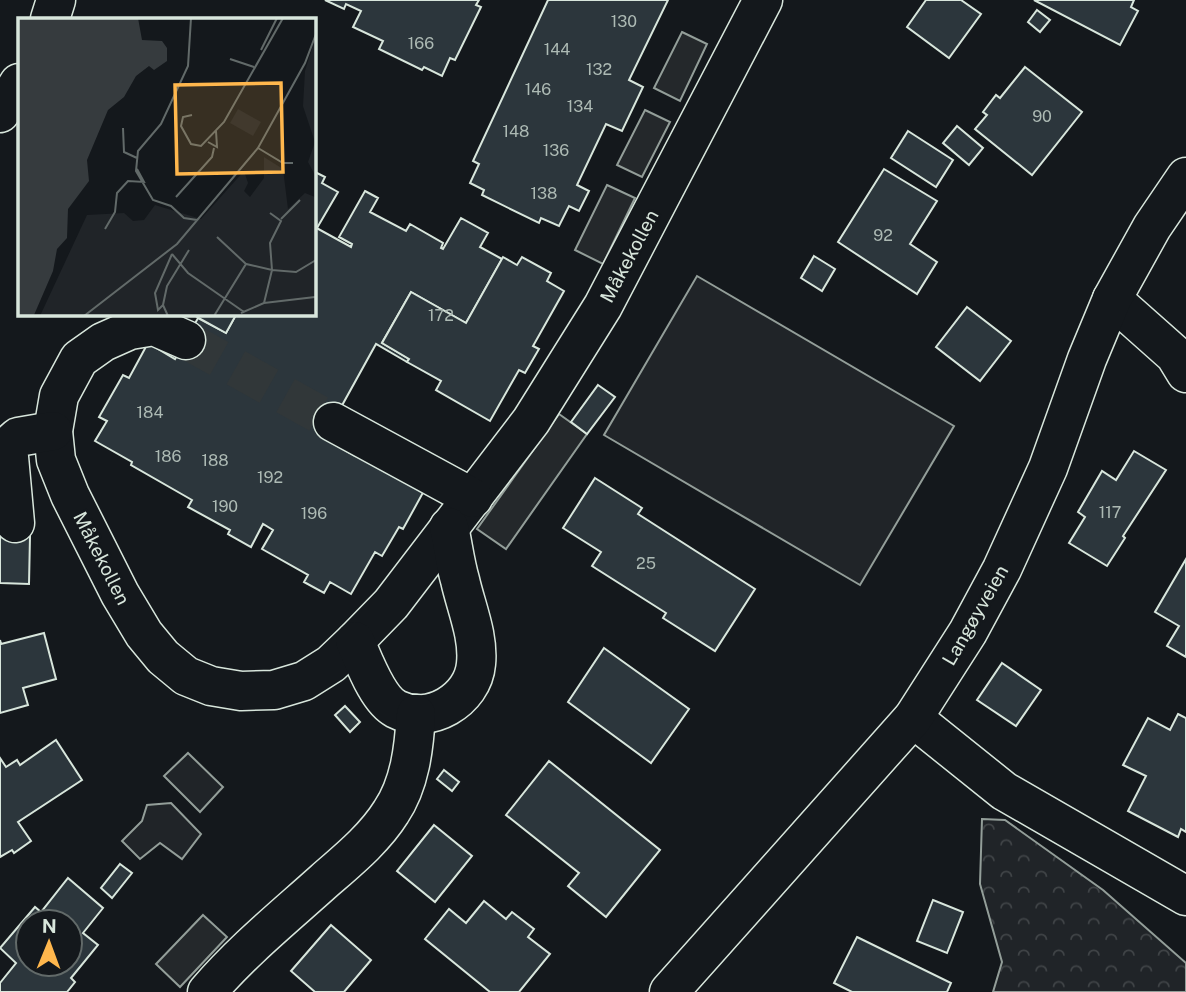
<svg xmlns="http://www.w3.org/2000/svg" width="1186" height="992" font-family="'Public Sans',sans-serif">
  <defs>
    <pattern id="forest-crowns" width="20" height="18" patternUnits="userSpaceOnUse" patternTransform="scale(1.75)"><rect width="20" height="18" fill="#202428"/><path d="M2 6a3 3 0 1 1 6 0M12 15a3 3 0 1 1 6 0" fill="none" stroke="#404447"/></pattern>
  </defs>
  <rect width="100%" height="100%" fill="#14181c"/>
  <polygon fill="url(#forest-crowns)" stroke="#939e99" stroke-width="2" points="982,819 1005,820 1103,890 1186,963 1186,992 993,992 1002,962 980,884"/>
  <g fill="#202428" stroke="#939e99" stroke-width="2">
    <polygon points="697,276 954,426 860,585 604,435"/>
    <polygon points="188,753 223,787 200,812 164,776"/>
    <polygon points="171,803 201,834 182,859 160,843 140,859 122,841 142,821 147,805"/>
  </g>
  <g fill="#24282b" stroke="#939e99" stroke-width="2">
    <polygon points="682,32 707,44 680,101 654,88"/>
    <polygon points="645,110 670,122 642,177 617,165"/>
    <polygon points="607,185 635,198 603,264 575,250"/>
    <polygon points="559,414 587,434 506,549 477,529"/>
    <polygon points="203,915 227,937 180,987 156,964"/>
  </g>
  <g fill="#2c363c" stroke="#d8e6dc" stroke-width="2" fill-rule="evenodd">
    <polygon points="325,0 479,0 476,5 481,7 455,60 450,58 442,76 424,67 422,70 379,49 383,41 353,27 361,11 346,4 344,9"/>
    <polygon points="548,0 668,0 629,80 643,87 622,131 606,124 577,185 589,191 579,211 569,206 559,226 541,218 539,223 482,195 484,190 470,183 479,164 473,161"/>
    <polygon points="926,0 961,0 981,14 949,58 907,27"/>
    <polygon points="1034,0 1134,0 1131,7 1138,11 1120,45"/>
    <polygon points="1037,10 1050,20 1040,32 1028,22"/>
    <polygon points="1025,67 1082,112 1032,175 975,129 987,115 983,112 996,95 1000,98"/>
    <polygon points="957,126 983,148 969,165 943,143"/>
    <polygon points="908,131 953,160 936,187 891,158"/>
    <polygon points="884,169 937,201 910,244 937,262 917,294 838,242"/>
    <polygon points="313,171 325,177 322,183 338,192 317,228 313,226"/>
    <polygon points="365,191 378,198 370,212 406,231 410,224 443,243 441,248 443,249 461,218 488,233 480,247 502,259 466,323 411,292 382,343 409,359 407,362 376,344 324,438 355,456 358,451 425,489 403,529 399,527 382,556 375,552 351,594 330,582 324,593 304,582 308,575 262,549 273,530 263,524 251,547 228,534 230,530 188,507 192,500 131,465 132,462 95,441 107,421 99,417 123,375 129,378 148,343 175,359 198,318 226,333 237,313 313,313 313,226 351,247 352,244 339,237"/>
    <polygon points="814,256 835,269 822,291 801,278"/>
    <polygon points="503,257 517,265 522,257 551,273 547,281 564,291 533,346 539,349 525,373 519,370 490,421 436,390 441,381 407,362 409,359 382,343 411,292 466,323"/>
    <polygon points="967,307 1011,341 980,381 936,347"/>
    <polygon points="190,313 237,313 226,333"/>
    <polygon points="598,385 615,397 587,434 571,422"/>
    <polygon points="1134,451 1166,470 1123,536 1125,538 1107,566 1069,543 1085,517 1078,512 1102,471 1116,480"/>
    <polygon points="595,478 642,508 638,514 755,589 715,651 663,618 666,613 592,566 601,552 563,528"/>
    <polygon points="0,536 30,536 29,584 0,583"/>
    <polygon points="1186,559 1186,657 1167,646 1179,626 1155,612"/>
    <polygon points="44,633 56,679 23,688 28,705 0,713 0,640 1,644"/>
    <polygon points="604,648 689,709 651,763 568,702"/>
    <polygon points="1002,663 1041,690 1016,726 977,700"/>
    <polygon points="345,706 360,722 350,732 335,715"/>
    <polygon points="1178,714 1186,718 1186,832 1181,829 1178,837 1128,811 1146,776 1123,765 1148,718 1170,730"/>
    <polygon points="56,740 82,780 18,822 31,841 14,853 12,850 0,857 0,758 6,767 17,760 20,765"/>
    <polygon points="549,761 660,850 606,917 568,886 579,873 506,815"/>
    <polygon points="444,770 459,782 452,791 437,779"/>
    <polygon points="434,825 472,856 435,902 397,871"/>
    <polygon points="120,864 132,873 112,898 101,888"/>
    <path d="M68,878L103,908L83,933L98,945L71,978L75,982L67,992H0V983L16,963L0,948L35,907L41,912ZM28,922H70V964H28Z"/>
    <polygon points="933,900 963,912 947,953 917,941"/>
    <polygon points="484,901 506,919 512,912 534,929 528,937 550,954 519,992 490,992 425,939 449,909 466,923"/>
    <polygon points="331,925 371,960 344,992 315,992 291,971"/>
    <polygon points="857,937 951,983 947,992 852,992 834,983"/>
  </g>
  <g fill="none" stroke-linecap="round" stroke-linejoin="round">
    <polyline stroke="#313739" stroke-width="38" stroke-dasharray="38 19" stroke-linecap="butt" points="186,340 333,422"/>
    <g stroke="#d8e6dc" stroke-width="41">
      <g id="minor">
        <polyline points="50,19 56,0"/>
        <polyline points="0,113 19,83"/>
        <polyline points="1112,299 1175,355 1186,373"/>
        <polyline points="186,340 154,326 130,330 103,342 79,359 59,396 53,431 56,460 70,495 120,594 144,634 163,657 186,676 211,686 241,691 274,690 304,681 331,664 355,641 391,604 531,421 603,306 763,0"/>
        <polyline points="333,422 473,498"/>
        <polyline points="15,523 8,446 18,437 53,431"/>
        <path d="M355,641C364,661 377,699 396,709C429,726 473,700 476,664C479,636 466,607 460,580C455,563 453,545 449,527"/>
        <polyline points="913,718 1004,791 1186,896"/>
        <path d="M207,992C242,951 284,917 324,881C348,860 374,839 391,812C410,784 414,748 416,714"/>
      </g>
    </g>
    <g stroke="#d8e6dc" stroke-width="41">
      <polyline id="major" points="669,992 913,718 968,632 1002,569 1048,468 1087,359 1112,299 1152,227 1186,177"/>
    </g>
    <use href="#minor" stroke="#14181c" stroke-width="38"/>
    <use href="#major" stroke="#14181c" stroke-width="38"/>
  </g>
  <g text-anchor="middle" stroke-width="5" stroke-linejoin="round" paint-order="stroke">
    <g font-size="16" fill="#adbab4">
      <text x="624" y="27">130</text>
      <text x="421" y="49">166</text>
      <text x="557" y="55">144</text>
      <text x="599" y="75">132</text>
      <text x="538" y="95">146</text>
      <text x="580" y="112">134</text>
      <text x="1042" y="122">90</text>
      <text x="516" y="137">148</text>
      <text x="556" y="156">136</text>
      <text x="544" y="199">138</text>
      <text x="883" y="241">92</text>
      <text x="441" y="321">172</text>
      <text x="150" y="418">184</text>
      <text x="168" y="462">186</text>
      <text x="215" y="466">188</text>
      <text x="270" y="483">192</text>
      <text x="225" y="512">190</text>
      <text x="1110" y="518">117</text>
      <text x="314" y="519">196</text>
      <text x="646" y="569">25</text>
    </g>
    <g font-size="19" fill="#d8e6dc" stroke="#14181c">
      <text transform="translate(629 256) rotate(-62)" y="7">Måkekollen</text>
      <text transform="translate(102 558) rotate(63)" y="7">Måkekollen</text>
      <text transform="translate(975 615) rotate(-60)" y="7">Langøyveien</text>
    </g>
  </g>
  <g transform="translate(18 18)">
    <rect width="298" height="298" fill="#14181c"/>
    <path d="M297,21V157L290,144L297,124L285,88L287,53ZM246,139L265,151L270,191L287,175L297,179V297L22,298L69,197L106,195L115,203L126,202L137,187L183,201L226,153L230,165L226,173L232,179L246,160Z" fill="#202428"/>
    <path d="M220,91L243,104L235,118L212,105Z" fill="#202428"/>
    <path d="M0,0H120L124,22L144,23L149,30V43L136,52L131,48L118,58L106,79L90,92L69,142L71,163L50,191L49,220L39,231L35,253L16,297H0Z" fill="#363b3e"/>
    <path fill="none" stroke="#626a69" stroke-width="2" d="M173,0L170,48L143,106L120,133L118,153L135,182L153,188L166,200L179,202M243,32L259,0M212,41L236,49M174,97L165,99L163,108L173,126L183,128L206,104L265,0M105,110L106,134L119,140M190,124L199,129L198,113M240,130L265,145H275M158,179L194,139L196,130M263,201L282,182M87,211L97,194L99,175L110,163L126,164L119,151M199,219L228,246M154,236L170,255L226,294M246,285L297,279M145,287L149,268L171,232M223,295L246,285L254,252L278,254L298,242M66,298L159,226L240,130L287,45L298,16M150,298L145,287L140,292L137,275L154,236M196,298L228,246L254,252L252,225L263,203L252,195"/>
    <path fill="#ffb74d" fill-opacity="0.15" stroke="#ffb74d" stroke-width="3.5" d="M263,65L265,154L159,156L157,67Z"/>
    <rect width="298" height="298" fill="none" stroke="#d8e6dc" stroke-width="3.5"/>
  </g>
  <g transform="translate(49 943) rotate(1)"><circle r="33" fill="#14181c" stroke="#626a69" stroke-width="2"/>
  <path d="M0-5L12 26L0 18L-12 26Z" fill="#ffb74d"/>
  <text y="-10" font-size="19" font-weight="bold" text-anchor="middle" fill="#d8e6dc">N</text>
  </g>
</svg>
